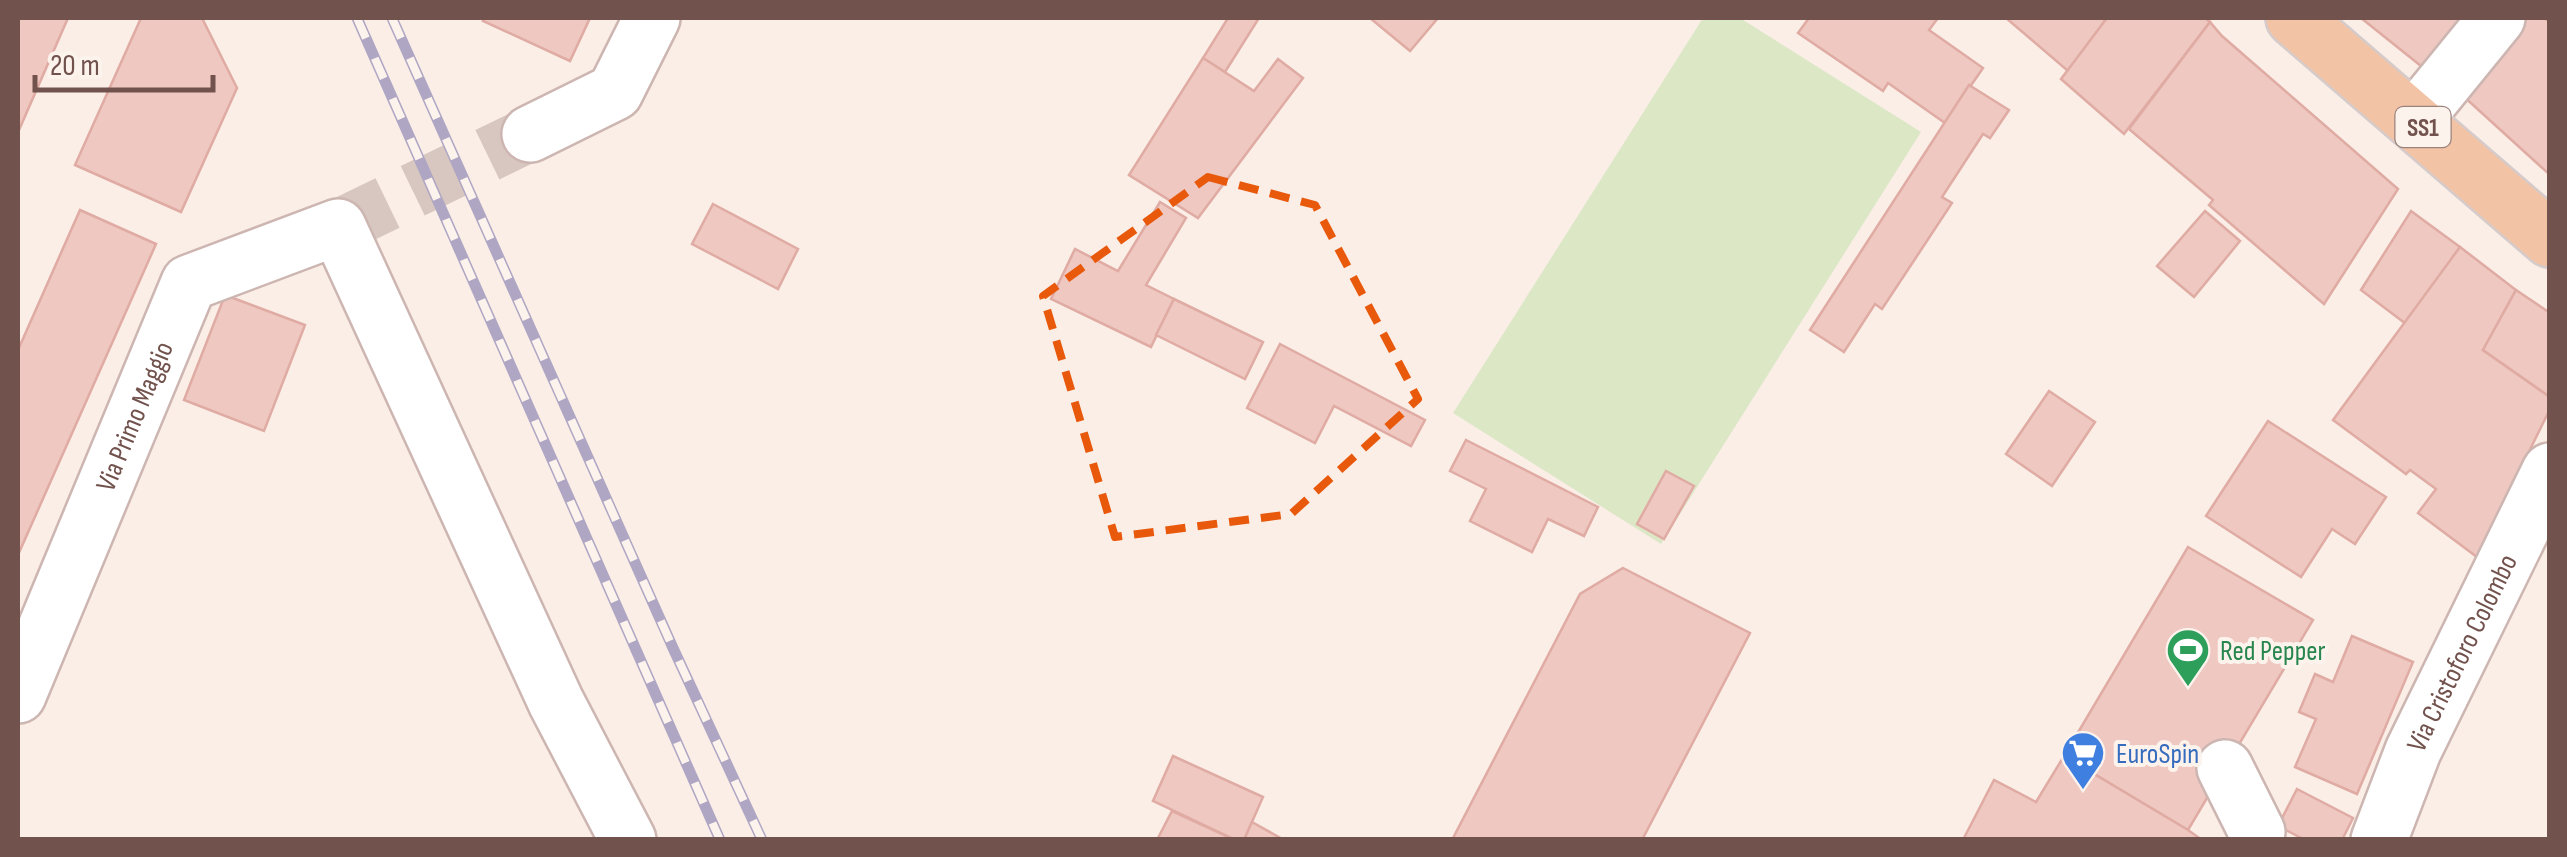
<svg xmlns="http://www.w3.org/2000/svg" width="2567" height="857" font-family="'Sofia Sans Condensed',sans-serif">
  <rect width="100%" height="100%" fill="#faeee7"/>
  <polygon fill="#dce7c6" points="1703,18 1740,18 1921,132 1661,544 1453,413"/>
  <g fill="#eec8c1" stroke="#dfaba3" stroke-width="2.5">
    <polygon points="18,18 68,18 19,130 18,129"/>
    <polygon points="141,18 202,18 237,88 181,212 75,165"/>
    <polygon points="485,18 590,18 570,61 483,21"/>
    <polygon points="1228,18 1259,18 1225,72 1203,58"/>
    <polygon points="1370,18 1438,18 1410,51"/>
    <polygon points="1809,18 1938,18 1929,30 1983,68 1945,123 1888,83 1883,91 1798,33"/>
    <polygon points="2006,18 2107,18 2068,71"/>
    <polygon points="2107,18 2205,18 2210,22 2124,134 2061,79"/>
    <polygon points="2361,18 2484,18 2436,78"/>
    <polygon points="2522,18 2544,18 2550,22 2550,175 2461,94"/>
    <polygon points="2210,22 2222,36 2398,189 2324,304 2209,205 2213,200 2129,129"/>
    <polygon points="1203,58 1254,91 1278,59 1303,78 1198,218 1129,175"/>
    <polygon points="1969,85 2009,110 1990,138 1983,134 1942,197 1952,203 1882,309 1875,304 1844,352 1810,330"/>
    <polygon points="1160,202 1186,218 1146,285 1174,299 1151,347 1051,299 1075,249 1118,271"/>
    <polygon points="713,204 798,249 778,289 692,244"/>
    <polygon points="80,210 156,244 18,555 18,350"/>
    <polygon points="2205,211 2240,241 2194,297 2157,266"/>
    <polygon points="2411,211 2460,247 2406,324 2361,290"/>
    <polygon points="2460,247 2516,290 2483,350 2550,397 2550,409 2477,557 2418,513 2436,489 2410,470 2406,474 2333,420"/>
    <polygon points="2516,290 2550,313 2550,397 2483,350"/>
    <polygon points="225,295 305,325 264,431 184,400"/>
    <polygon points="1174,299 1263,342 1245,379 1156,335"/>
    <polygon points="1280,344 1425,420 1411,446 1334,406 1315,443 1247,408"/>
    <polygon points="2049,391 2095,422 2052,486 2006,454"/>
    <polygon points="2268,421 2386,497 2355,544 2332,529 2301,577 2206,516"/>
    <polygon points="1466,440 1598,507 1584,536 1548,519 1532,552 1470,521 1486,489 1450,471"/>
    <polygon points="1666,471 1694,486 1664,539 1637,524"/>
    <polygon points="2188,547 2313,620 2188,830 2064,756"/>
    <polygon points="1623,568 1750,633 1642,840 1452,840 1580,594"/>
    <polygon points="2352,636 2413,662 2357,794 2295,767 2316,719 2299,712 2315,674 2333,682"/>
    <polygon points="1173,756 1263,797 1244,840 1235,840 1153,801"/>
    <polygon points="2064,756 2188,830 2202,840 1963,840 1994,780 2036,802"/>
    <polygon points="2297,789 2353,818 2342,840 2305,840 2278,826"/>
    <polygon points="1172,811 1235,840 1157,840"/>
    <polygon points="1252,822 1284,840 1244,840"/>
  </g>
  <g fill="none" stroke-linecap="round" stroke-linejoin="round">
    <polyline stroke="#d8c7c0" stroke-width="55" stroke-dasharray="55 28" stroke-linecap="butt" points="338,227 530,134"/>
    <g stroke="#cdb6b1" stroke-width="60">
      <g id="minor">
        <polyline points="2414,120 2497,18"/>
        <polyline points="530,134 615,92 652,18"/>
        <path id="s1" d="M18,695L189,283L338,227L556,702L628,840"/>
        <polyline points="2225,768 2257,832"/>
        <path id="s2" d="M2379,840L2413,751L2550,471"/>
      </g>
    </g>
    <g stroke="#d5cbca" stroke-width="60">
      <polyline id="major" points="2294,18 2550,239"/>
    </g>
    <use href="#minor" stroke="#fff" stroke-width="55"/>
    <use href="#major" stroke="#f3c3a5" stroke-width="55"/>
    <g stroke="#afa6c3" stroke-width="11">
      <g id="rail">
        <polyline points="357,18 720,840"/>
        <polyline points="392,18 673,648 762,840"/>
      </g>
    </g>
    <use href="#rail" stroke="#fdf3ed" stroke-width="8" stroke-dasharray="22" stroke-linecap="butt"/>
  </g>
  <path fill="none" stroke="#e8590c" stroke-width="8" stroke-dasharray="20 12" stroke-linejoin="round" d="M1208,177L1315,205L1418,399L1291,514L1115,537L1043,296Z"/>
  <defs>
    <g id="stadium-pin" transform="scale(2.25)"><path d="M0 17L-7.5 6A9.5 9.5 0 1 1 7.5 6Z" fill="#2e9e5b" stroke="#fdf3ed"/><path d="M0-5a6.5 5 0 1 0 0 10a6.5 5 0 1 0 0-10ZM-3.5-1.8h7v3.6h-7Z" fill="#fff"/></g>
    <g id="supermarket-pin" transform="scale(2.25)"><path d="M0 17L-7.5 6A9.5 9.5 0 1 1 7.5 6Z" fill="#3f7fe0" stroke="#fdf3ed"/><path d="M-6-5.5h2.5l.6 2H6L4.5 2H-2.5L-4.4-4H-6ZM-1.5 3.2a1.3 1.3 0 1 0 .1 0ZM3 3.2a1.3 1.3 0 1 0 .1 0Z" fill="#fff"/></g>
  </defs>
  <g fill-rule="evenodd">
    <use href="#stadium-pin" x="2188" y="650"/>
    <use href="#supermarket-pin" x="2083" y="753"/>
  </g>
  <g text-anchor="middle" stroke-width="8" stroke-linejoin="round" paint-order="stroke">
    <rect fill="#fdf3ed" stroke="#9c827d" stroke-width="2.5" x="2395.5" y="107" width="55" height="40" rx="8"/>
    <g font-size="25" font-weight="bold" fill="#72524d">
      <text x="2423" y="136">SS1</text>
    </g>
    <g font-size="28" fill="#72524d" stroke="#fdf3ed">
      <text dy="10" stroke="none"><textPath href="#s1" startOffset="302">Via Primo Maggio</textPath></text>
      <text dy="10" stroke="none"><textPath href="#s2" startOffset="205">Via Cristoforo Colombo</textPath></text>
    </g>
    <g font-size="28" fill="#27864d" stroke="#fdf3ed" text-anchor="start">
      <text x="2220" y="660">Red Pepper</text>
    </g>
    <g font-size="28" fill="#366cbe" stroke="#fdf3ed" text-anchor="start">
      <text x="2116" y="763">EuroSpin</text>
    </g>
  </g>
  <rect width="2567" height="857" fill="none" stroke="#72524d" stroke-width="40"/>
  <path d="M35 75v15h178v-15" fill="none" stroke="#72524d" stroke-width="5"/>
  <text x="50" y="75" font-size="30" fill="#72524d" stroke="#fdf3ed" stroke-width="8" paint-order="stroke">20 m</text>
</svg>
